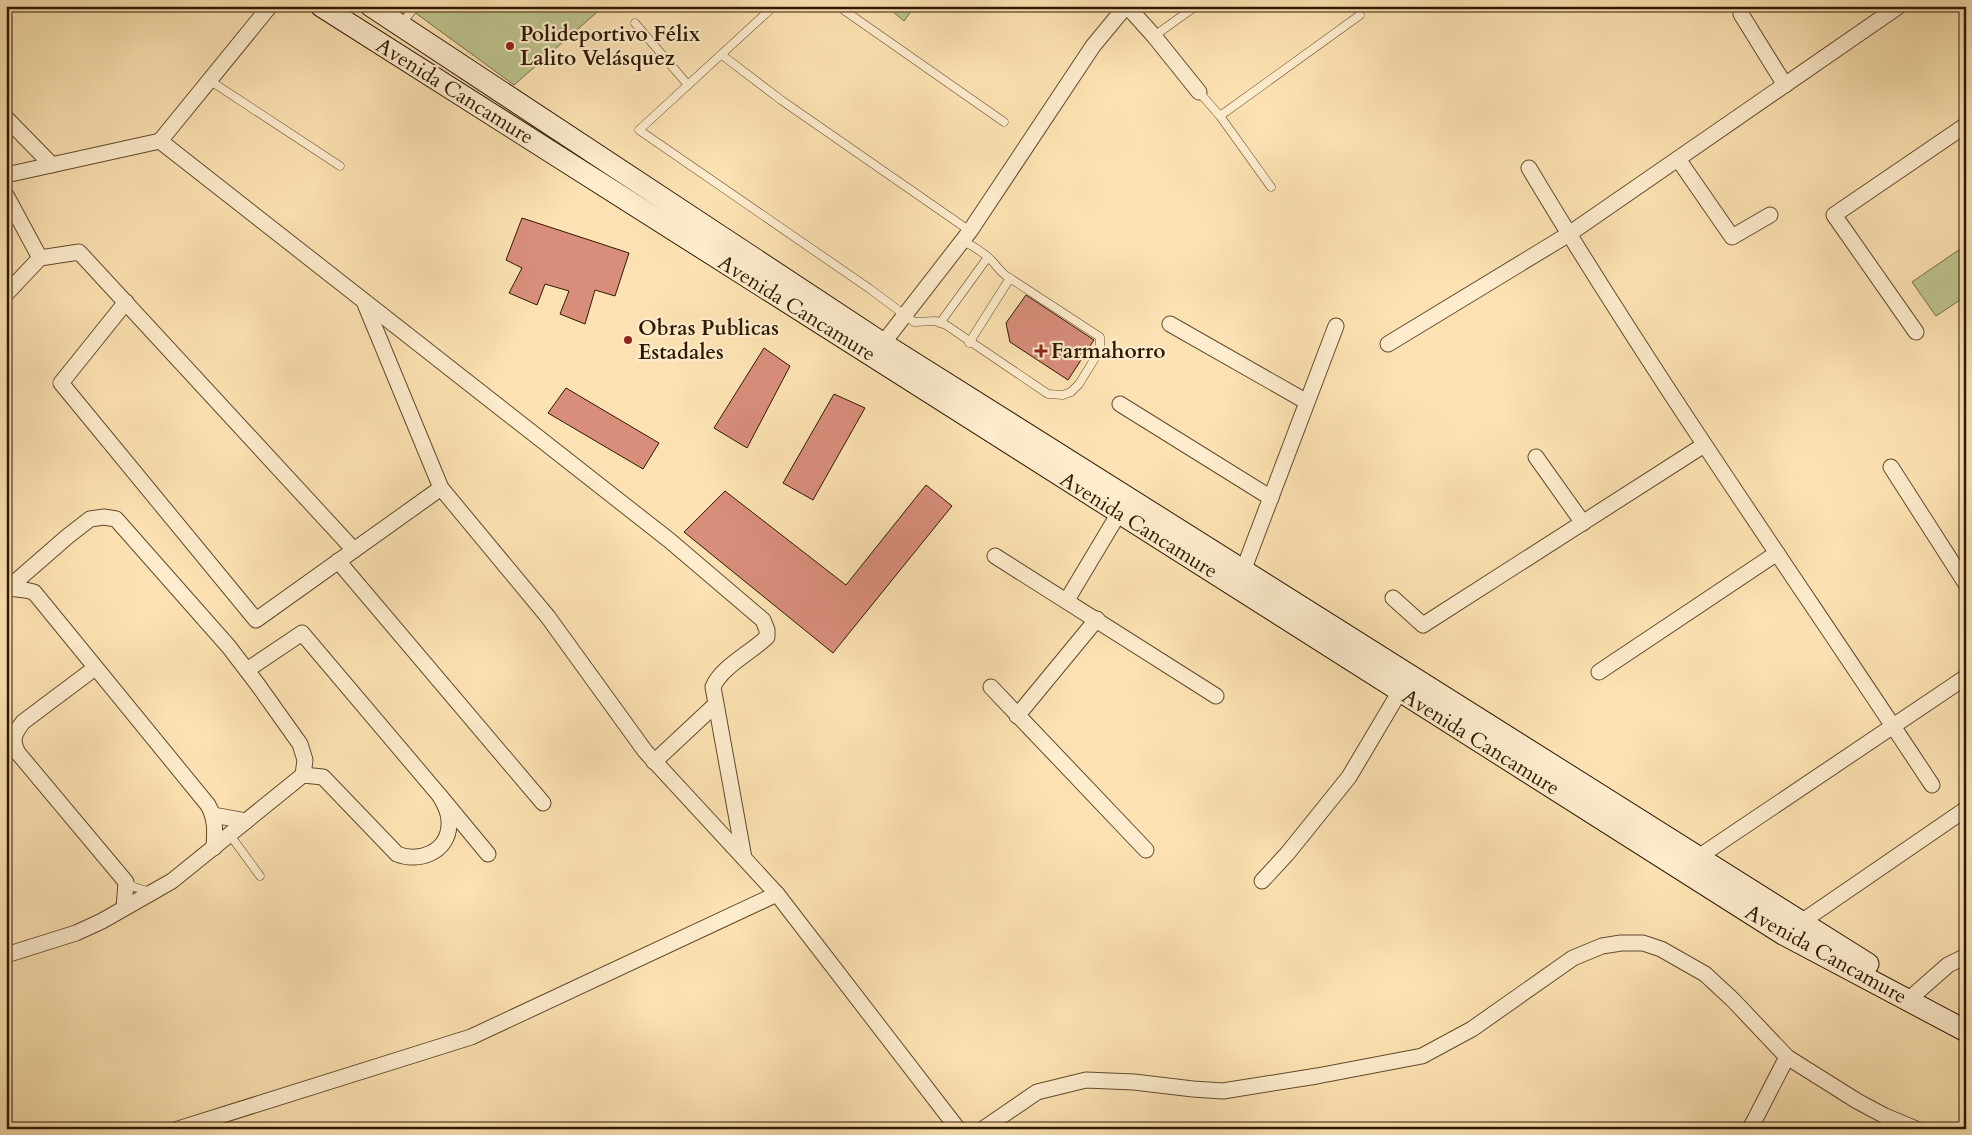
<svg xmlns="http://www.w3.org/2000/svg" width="1972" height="1135" font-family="Cardo,serif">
  <rect width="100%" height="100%" fill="#fce2b2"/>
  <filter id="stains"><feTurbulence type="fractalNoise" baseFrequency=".004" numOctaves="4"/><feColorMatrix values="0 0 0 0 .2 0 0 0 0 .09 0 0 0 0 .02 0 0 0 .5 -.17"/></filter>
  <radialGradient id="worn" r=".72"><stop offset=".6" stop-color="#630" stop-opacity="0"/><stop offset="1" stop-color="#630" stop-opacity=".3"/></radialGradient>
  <g fill="#bdc48e" stroke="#766e47">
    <polygon points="406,6 604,6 514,85"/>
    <polygon points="886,6 915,6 904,21"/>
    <polygon points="1966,245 1966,296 1936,316 1912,282"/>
  </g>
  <g fill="#d98e7c" stroke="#2e1900">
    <polygon points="522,218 629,253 615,296 595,290 585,324 560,314 569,291 545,284 537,305 509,293 522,268 506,260"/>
    <polygon points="1026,295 1094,340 1068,380 1010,342 1006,323"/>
    <polygon points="764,348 790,366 747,448 714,428"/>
    <polygon points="566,388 659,443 643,469 548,413"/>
    <polygon points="834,394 865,408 813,500 783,483"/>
    <polygon points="926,485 952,506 833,653 684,532 725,491 846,585"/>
  </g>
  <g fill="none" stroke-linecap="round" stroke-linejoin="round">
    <g stroke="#624b2c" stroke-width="9">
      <g id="lane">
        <path d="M774,6L639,130L870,289L914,322L936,321L946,325L1048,394L1063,395L1071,392L1079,384L1100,350V337L1005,275C999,270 996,265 991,260C983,252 973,246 963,241"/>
        <polyline points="838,6 1004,122"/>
        <polyline points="635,23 688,85"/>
        <polyline points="401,24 416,6"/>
        <polyline points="1154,36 1196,6"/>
        <polyline points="722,55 781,100 970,231"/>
        <polyline points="209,80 340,166"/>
        <polyline points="1199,92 1220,116 1271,187"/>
        <polyline points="1220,116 1360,15"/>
        <polyline points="940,323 988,257"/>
        <polyline points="969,343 1010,278"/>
        <polyline points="230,835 260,876"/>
        <polyline points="126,882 134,887 151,892"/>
      </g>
    </g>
    <g stroke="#624b2c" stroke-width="17">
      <g id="street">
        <polyline points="1127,6 1154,36 1199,92"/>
        <polyline points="1741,14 1785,85"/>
        <polyline points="6,118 52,165"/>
        <path d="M160,141L669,540L763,620L767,630V637C752,652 721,667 713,687L744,858"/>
        <polyline points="1678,159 1732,237 1770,215"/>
        <path d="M1529,168C1655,379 1797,580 1932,785"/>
        <polyline points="6,175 160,141 270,6"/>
        <polyline points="6,195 40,258"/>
        <polyline points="6,294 40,258 79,252 354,550"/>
        <polyline points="126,302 61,383 256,620 441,488"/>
        <polyline points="365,304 441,488 548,617 645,751 777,894 958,1129"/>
        <polyline points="1170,324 1307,402"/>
        <polyline points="1916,332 1834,215 1966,125"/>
        <polyline points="1388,344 1569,234 1899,6"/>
        <polyline points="877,351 970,231 1093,46 1126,6"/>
        <polyline points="1120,404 1271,498"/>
        <polyline points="1536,457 1583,523"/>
        <polyline points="1891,467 1966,584"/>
        <polyline points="995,556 1216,696"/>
        <polyline points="338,561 543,803"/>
        <polyline points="1243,571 1336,326"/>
        <path d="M9,588L25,590L34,592L208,805C216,819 215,832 214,848"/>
        <polyline points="6,590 68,536 90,519 104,517 116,519 229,647 258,685 300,744 305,760 303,775"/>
        <polyline points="1393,598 1423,625 1704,445"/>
        <polyline points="1067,600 1119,513"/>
        <path d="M95,668L23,722C14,734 11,740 18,753L126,882L124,908"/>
        <polyline points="247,670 302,633 440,796 488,854"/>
        <polyline points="1599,672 1777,553"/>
        <polyline points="991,687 1146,850"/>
        <polyline points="1017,716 1097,619"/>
        <polyline points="654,762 715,705"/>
        <polyline points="213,815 246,821"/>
        <polyline points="1691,862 1966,677"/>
        <polyline points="1262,881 1287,854 1349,777 1400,691"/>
        <polyline points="1794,927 1966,809"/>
        <path d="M6,955L76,933L102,921L172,881L303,775L323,777L397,854C419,863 448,852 449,825C450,814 445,805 440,796"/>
        <polyline points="1915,994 1948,965 1966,956"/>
        <polyline points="178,1129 471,1037 777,894"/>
        <polyline points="983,1129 1037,1092 1086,1080 1134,1082 1193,1089 1223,1091 1317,1076 1422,1056 1472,1029 1573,958 1602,946 1621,943 1643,943 1661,949 1705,974 1733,1000 1787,1057 1857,1101 1885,1116 1916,1129"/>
        <polyline points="1750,1129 1787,1057"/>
      </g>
    </g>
    <g stroke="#2e1900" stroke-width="23">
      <g id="secondary">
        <polyline points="321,6 1783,934 1966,1031"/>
        <polyline points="371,6 882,343 1868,964"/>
      </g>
    </g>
    <use href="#lane" stroke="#fdeccd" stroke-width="8"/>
    <use href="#street" stroke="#fdeccd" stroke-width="15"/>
    <use href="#secondary" stroke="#fdeccd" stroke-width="21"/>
  </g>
  <g fill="#8f2418" stroke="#fdeccd" stroke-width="2">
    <circle cx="510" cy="46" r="5"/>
    <circle cx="628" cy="340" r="5"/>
    <path d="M1038.5 343.5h5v5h5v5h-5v5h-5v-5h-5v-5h5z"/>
  </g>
  <g text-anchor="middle" stroke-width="4.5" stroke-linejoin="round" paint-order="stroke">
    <g font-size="21" font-weight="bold" fill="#2e1900" stroke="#fdeccd" text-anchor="start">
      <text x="520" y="41">Polideportivo Félix<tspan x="520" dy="24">Lalito Velásquez</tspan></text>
      <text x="638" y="335">Obras Publicas<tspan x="638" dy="24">Estadales</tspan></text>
      <text x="1051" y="358">Farmahorro</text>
    </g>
    <g font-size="21" fill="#2e1900" stroke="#fdeccd">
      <text transform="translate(455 91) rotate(32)" y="7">Avenida Cancamure</text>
      <text transform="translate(797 308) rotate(32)" y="7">Avenida Cancamure</text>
      <text transform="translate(1139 525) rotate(32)" y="7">Avenida Cancamure</text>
      <text transform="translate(1481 742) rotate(32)" y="7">Avenida Cancamure</text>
      <text transform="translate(1826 954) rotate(29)" y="7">Avenida Cancamure</text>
    </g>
  </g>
  <rect width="1972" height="1135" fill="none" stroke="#fce2b2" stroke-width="25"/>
  <rect x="8" y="8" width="1957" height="1120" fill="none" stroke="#2e1900" stroke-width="2.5"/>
  <rect x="12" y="12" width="1947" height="1110" fill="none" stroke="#2e1900"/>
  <rect width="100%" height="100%" filter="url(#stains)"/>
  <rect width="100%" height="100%" fill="url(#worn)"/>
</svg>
